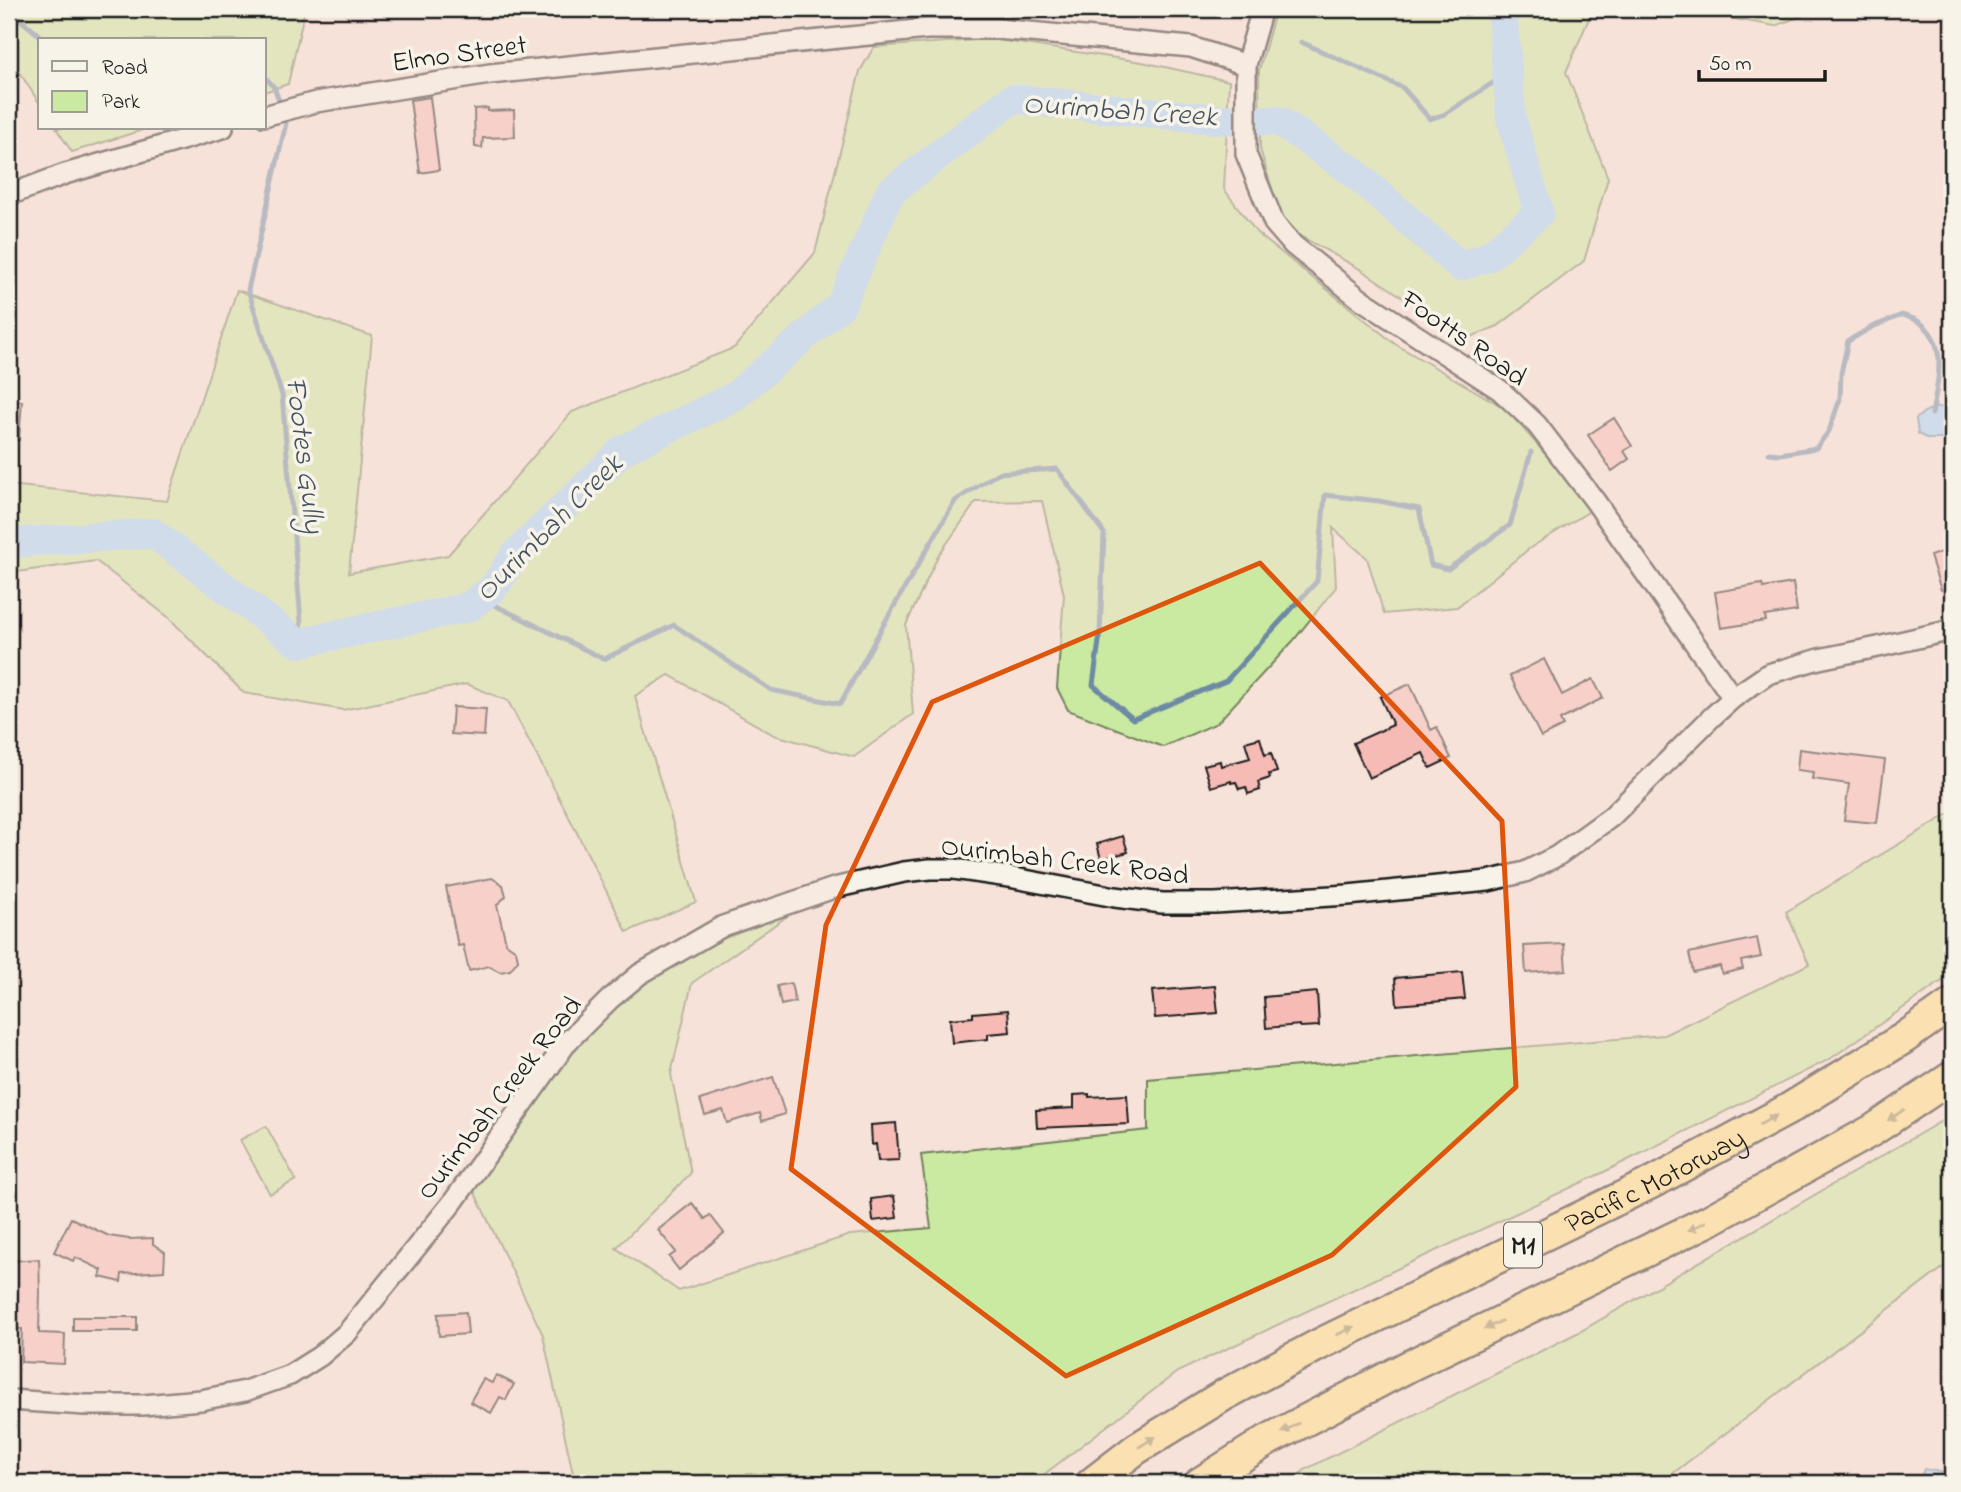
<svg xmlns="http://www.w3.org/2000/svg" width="1961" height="1492" font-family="'Indie Flower',sans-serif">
  <rect width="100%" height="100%" fill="#f7e2d9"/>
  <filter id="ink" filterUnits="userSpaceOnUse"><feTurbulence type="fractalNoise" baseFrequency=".0143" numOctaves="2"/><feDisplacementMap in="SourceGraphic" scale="14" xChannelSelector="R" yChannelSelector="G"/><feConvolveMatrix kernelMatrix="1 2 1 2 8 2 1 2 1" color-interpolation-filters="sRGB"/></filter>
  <g filter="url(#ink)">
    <g fill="#cae9a1" stroke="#73825e" stroke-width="2">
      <polygon points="9,9 305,9 288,84 264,92 264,40 40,40 40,104 9,56"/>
      <polygon points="1276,9 1593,9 1566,72 1608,178 1584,261 1498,326 1466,339 1360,269 1300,236 1279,212 1260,149 1259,70"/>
      <polygon points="1678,9 1820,9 1775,26"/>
      <polygon points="991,39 1142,62 1229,81 1224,189 1257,233 1395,344 1506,409 1593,509 1530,548 1457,607 1384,614 1367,558 1333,528 1336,587 1293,641 1217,723 1163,747 1068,710 1057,688 1064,595 1042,501 976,502 938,556 906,625 913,714 854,757 774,735 669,675 635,696 696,902 627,932 567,813 508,701 467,684 343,710 244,693 168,617 96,561 9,573 9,485 167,501 237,290 372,336 349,573 448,555 572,412 734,348 815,253 860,71 874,47"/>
      <polygon points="56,128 149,128 72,152"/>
      <polygon points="1952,812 1952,974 1830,1059 1602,1173 1177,1372 1033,1483 575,1483 543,1335 472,1187 592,1024 646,983 720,940 793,912 692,983 671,1074 691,1173 616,1248 679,1291 850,1235 931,1228 921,1155 1148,1130 1148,1079 1664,1035 1809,964 1786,912"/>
      <polygon points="1952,1115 1952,1261 1660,1483 1289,1483 1306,1469 1581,1331"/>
      <polygon points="266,1126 296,1180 270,1194 240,1140"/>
    </g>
    <g fill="#a2d4ff" stroke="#6c8aa4" stroke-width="2">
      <polygon points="1936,407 1952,408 1952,439 1928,439 1918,434 1916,419 1924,412"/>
      <polygon points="1924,1469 1952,1474 1952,1483 1919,1483"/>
    </g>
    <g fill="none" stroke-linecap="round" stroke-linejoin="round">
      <g stroke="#6c8aa4" stroke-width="5">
        <polyline points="9,10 45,40"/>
        <polyline points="1301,42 1403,88 1430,119 1445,114 1508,73"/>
        <polyline points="264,76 274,87 281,106"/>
        <polyline points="284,116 286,123 248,290 282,395 301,621 298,643"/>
        <path d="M1769,453L1780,454L1816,448L1829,431L1840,399L1841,373L1848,341L1872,327L1902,315C1908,317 1917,319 1922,324C1949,346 1937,385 1932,414"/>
        <polyline points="480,598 604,659 674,625 771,690 840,704 885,622 955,501 998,473 1057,469 1104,533 1100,634 1093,685 1133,719 1226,681 1317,581 1325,495 1379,501 1419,509 1431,565 1448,569 1510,525 1531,452"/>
      </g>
      <polyline stroke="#a2d4ff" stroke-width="30" points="9,543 153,533 298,643 469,607 494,587 516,554 623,450 734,397 841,305 890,192 1012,99 1216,119 1279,121 1352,171 1460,266 1488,257 1539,213 1511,118 1502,9"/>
    </g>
    <g fill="#f7bbb5" stroke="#1c1c1c" stroke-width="2">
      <polygon points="430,97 439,170 420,173 410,100"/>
      <polygon points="488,108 488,111 514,110 515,137 483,138 482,148 475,147 474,109"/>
      <polygon points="9,401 22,401 19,440 9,440"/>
      <polygon points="1614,418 1632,446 1624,451 1629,459 1612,471 1588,435"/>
      <polygon points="1950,549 1952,557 1952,586 1941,590 1930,556"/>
      <polygon points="1793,583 1797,611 1765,616 1766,621 1721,628 1715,592 1762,584 1763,588"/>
      <polygon points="1544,659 1562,695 1593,679 1603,698 1560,720 1563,726 1541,737 1510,676"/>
      <polygon points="1410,684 1431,730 1437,727 1451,758 1430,768 1423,753 1369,778 1353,743 1393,725 1380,697"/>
      <polygon points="453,707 486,709 484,736 451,734"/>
      <polygon points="1260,738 1265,755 1271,753 1277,772 1269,774 1270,778 1258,782 1260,790 1248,794 1246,787 1239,789 1236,782 1231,783 1231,781 1211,787 1204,765 1220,761 1221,766 1250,758 1245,742"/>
      <polygon points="1799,749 1885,760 1877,823 1844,820 1849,784 1812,779 1813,772 1797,770"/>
      <polygon points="1123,836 1128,852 1101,859 1097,844"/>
      <polygon points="492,878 503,885 506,896 497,905 506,943 516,950 518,960 510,970 500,972 489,966 469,971 463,945 458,946 446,887"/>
      <polygon points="1757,938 1761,957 1741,961 1743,969 1722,974 1720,966 1693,972 1689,953"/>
      <polygon points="1564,944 1566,970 1526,973 1524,946"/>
      <polygon points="1462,972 1465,999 1397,1005 1395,978"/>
      <polygon points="791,983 795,1002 781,1005 777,986"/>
      <polygon points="1215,986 1218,1013 1155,1018 1152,991"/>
      <polygon points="1317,992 1319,1026 1300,1027 1300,1025 1266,1028 1264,997"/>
      <polygon points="1008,1010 1010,1032 988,1034 988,1039 952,1043 950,1019 973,1017 973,1013"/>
      <polygon points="773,1077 785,1114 762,1121 760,1113 727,1123 723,1110 705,1115 700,1100"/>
      <polygon points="1089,1094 1089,1097 1127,1095 1129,1124 1037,1128 1036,1110 1074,1108 1074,1095"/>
      <polygon points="896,1123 899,1160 878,1161 876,1144 872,1145 871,1125"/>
      <polygon points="894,1196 897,1218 873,1221 871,1199"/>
      <polygon points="692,1203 705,1219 710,1215 724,1233 679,1270 669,1257 676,1252 658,1230"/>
      <polygon points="71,1218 109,1236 129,1239 153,1238 153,1244 165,1252 164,1271 122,1274 121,1282 100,1277 102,1270 75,1257 73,1261 54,1252"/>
      <polygon points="39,1259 40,1292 39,1333 65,1334 64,1364 21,1362 22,1329 9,1329 9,1261"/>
      <polygon points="466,1312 468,1334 439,1336 438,1314"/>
      <rect x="73" y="1317" width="64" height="14"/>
      <polygon points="496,1375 514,1384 506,1400 500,1397 491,1413 470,1402 483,1379 492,1383"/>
    </g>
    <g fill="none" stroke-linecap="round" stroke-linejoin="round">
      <g stroke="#1c1c1c" stroke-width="24">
        <g id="minor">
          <polyline points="1262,9 1246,65 1246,154 1274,223 1293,245 1359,298 1500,390 1537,425 1595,501 1733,698"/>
          <polyline points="264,116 316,102 490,74 927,29 997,29 1191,47 1246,65"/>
          <polyline points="9,195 65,174 223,128"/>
          <polyline points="9,1400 85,1405 143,1405 201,1400 245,1391 290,1375 320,1356 347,1333 453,1202 568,1041 610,999 640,974 723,926 834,888 904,872 930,869 954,869 1009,877 1115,897 1162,903 1215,903 1348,895 1488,881 1525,872 1557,856 1611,817 1713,716 1733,698 1768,674 1819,659 1878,647 1952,630"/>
        </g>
      </g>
      <g stroke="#1c1c1c" stroke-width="35">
        <g id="highway">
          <path id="s1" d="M1092,1483L1136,1449L1224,1395L1322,1343L1655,1181L1787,1110L1904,1038L1952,1004"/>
          <polyline points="1200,1483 1268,1440 1411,1365 1708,1221 1873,1130 1952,1077"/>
        </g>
      </g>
      <use href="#minor" stroke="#f7f3e8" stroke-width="19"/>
      <use href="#highway" stroke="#fedf80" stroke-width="30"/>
    </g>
    <defs><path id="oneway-solid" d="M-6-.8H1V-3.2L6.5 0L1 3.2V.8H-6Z" transform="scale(1.75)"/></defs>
    <g fill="#988753">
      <use href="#oneway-solid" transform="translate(1896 1115) rotate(146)"/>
      <use href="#oneway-solid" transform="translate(1768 1120) rotate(-28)"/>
      <use href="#oneway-solid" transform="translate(1697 1226) rotate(154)"/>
      <use href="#oneway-solid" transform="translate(1493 1325) rotate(154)"/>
      <use href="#oneway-solid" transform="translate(1345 1331) rotate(-26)"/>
      <use href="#oneway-solid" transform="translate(1290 1428) rotate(152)"/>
      <use href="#oneway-solid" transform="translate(1147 1442) rotate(-32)"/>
    </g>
  </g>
  <path d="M0 0H1961V1492H0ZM1260,563L1502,821L1516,1087L1332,1255L1066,1376L791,1169L826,925L932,702Z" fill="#f7e2d9" fill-opacity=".55" fill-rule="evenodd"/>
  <path fill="none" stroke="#de560d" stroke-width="5" stroke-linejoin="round" d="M1260,563L1502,821L1516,1087L1332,1255L1066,1376L791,1169L826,925L932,702Z"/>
  <g text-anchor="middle" stroke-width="7" stroke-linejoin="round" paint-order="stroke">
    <rect fill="#f7f3e8" stroke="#5e5c59" stroke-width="2" x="1504" y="1222.5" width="38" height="45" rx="5"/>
    <g font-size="26" font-weight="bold" fill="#1c1c1c">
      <text x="1523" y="1254">M1</text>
    </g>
    <g font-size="28" fill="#1c1c1c" stroke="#f7f3e8">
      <text transform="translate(459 52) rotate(-8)" y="10">Elmo Street</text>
      <text transform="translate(1465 337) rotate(35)" y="10">Footts Road</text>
      <text transform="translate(1065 859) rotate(7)" y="10">Ourimbah Creek Road</text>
      <text transform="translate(498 1097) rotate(-52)" y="10">Ourimbah Creek Road</text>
      <text dy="10" stroke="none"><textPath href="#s1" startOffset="640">Pacific Motorway</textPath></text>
    </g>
    <g font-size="30" font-style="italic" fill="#445360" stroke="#f7f3e8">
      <text transform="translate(1120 109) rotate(4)" y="10">Ourimbah Creek</text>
      <text transform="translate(306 455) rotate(83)" y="10">Footes Gully</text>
      <text transform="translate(548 527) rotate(-45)" y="10">Ourimbah Creek</text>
    </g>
  </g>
  <rect width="1961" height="1492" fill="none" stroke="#f7f3e8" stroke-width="35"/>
  <rect x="18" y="18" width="1926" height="1457" fill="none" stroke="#1c1c1c" stroke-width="2.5" filter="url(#ink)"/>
  <rect x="38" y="38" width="228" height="91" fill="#f7f3e8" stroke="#9f9d96" stroke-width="2"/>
  <rect x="52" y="61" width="35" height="10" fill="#f7f3e8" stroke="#9f9d96" stroke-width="2"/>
  <text x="102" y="74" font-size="21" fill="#1c1c1c">Road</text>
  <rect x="52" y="91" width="35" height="21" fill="#cae9a1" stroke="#9f9d96" stroke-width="2"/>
  <text x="102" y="108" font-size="21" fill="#1c1c1c">Park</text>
  <path d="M1699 70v10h126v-10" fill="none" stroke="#1c1c1c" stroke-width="3.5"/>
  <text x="1709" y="70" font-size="21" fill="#1c1c1c" stroke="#f7f3e8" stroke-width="5" paint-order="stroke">50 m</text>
</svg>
